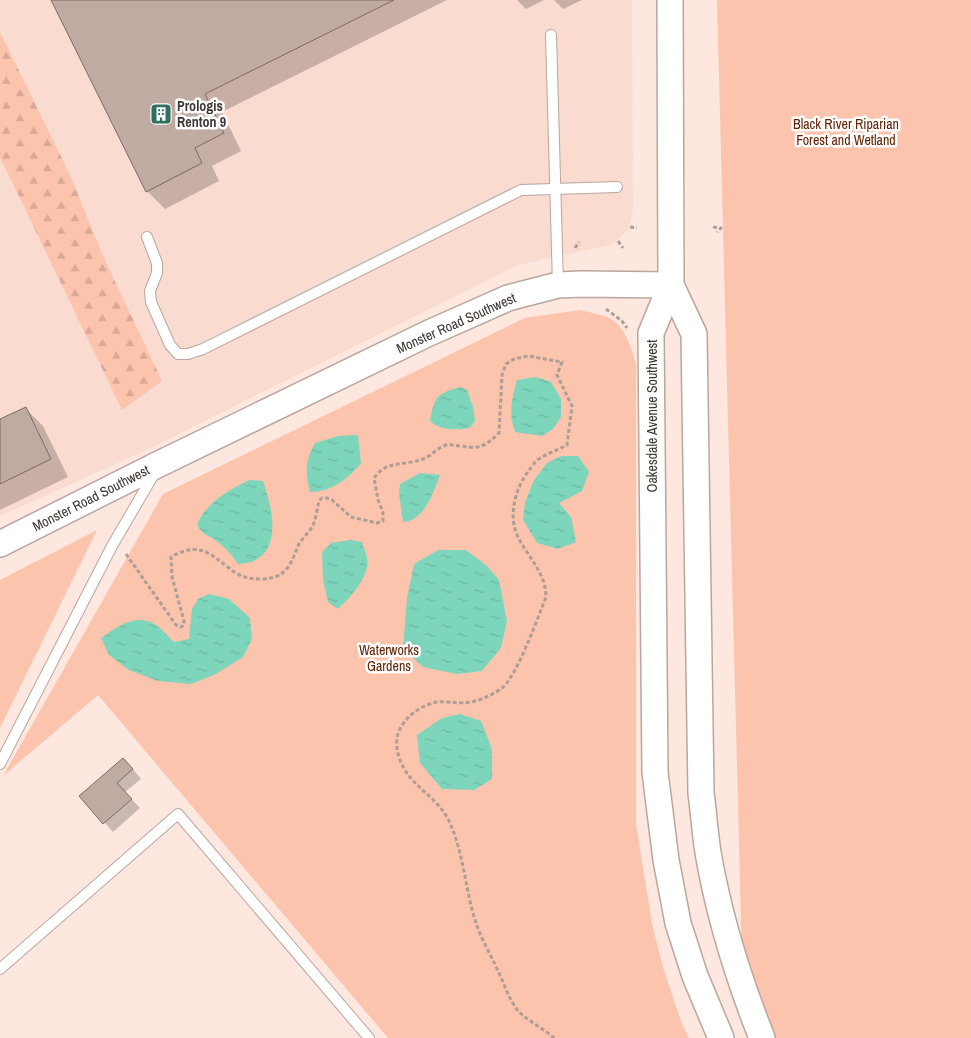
<svg xmlns="http://www.w3.org/2000/svg" width="971" height="1038" font-family="'Archivo Narrow',sans-serif">
  <defs>
    <pattern id="forest-firs" width="22" height="20" patternUnits="userSpaceOnUse" patternTransform="scale(1.25)"><rect width="22" height="20" fill="#fdc4ad"/><path d="M5 1l3.5 6h-7zM16 11l3.5 6h-7z" fill="#daa995"/></pattern>
    <pattern id="water-ripples" width="26" height="14" patternUnits="userSpaceOnUse" patternTransform="scale(1.25)"><rect width="26" height="14" fill="#7dd5bb"/><path d="M2 4q2-2 4 0t4 0M15 11q2-2 4 0t4 0" fill="none" stroke="#6db7a1"/></pattern>
  </defs>
  <rect width="100%" height="100%" fill="#fde7df"/>
  <polygon fill="#f9dbd0" points="0,0 632,0 633,210 628,230 611,245 518,265 142,452 0,516"/>
  <polygon fill="url(#forest-firs)" points="0,32 70,175 103,256 162,381 122,410 0,157"/>
  <g fill="#fdc4ad">
    <polygon points="717,0 971,0 971,1038 775,1038 742,959"/>
    <path d="M580,310C589,312 599,314 607,317C625,325 631,347 636,364V824L652,924L664,971L682,1024L689,1038H388L98,695L3,776L163,494L525,318Z"/>
    <polygon points="97,530 0,728 0,580"/>
  </g>
  <g fill="url(#water-ripples)">
    <path d="M536,377L551,382L561,399V417L553,429L542,436L515,432C508,414 512,398 517,380Z"/>
    <path d="M461,387L467,390L473,407L475,421L470,428C456,430 441,431 430,421C434,397 437,393 461,387Z"/>
    <path d="M358,435L361,464C345,480 334,491 310,492C305,471 305,462 315,443L338,436Z"/>
    <polygon points="561,456 578,456 589,472 582,491 559,503 571,517 576,542 558,549 537,543 523,520 525,502 534,480 547,463"/>
    <path d="M420,473L440,475C433,493 425,520 403,522L399,493L400,484Z"/>
    <path d="M249,480L263,481C271,505 283,546 254,561C250,563 243,563 238,564C232,555 225,547 215,540C207,535 202,534 197,525C205,503 229,490 249,480Z"/>
    <path d="M350,540L362,542C363,547 366,552 367,558C371,575 350,598 338,609L328,602L323,580L322,552L331,543Z"/>
    <polygon points="438,550 466,550 486,565 499,580 507,621 501,648 482,671 457,674 423,667 403,648 407,598 414,564"/>
    <path d="M209,594L229,599L250,618L252,639L243,657L214,675L191,684L158,681L129,670L109,655L101,638C117,627 136,612 156,625C163,629 168,637 174,642L189,639L192,609L198,599Z"/>
    <polygon points="460,714 481,721 492,749 492,779 474,790 442,789 420,763 417,735 442,718"/>
  </g>
  <g fill="#0003">
    <polygon points="52,0 447,0 222,112 241,151 212,166 219,181 165,209 147,191"/>
    <polygon points="517,0 544,0 526,9"/>
    <polygon points="554,0 582,0 563,9"/>
    <polygon points="25,408 43,426 68,477 0,510 0,421"/>
    <polygon points="132,768 141,779 125,792 140,808 113,832 81,796"/>
  </g>
  <g fill="#c0aba3" stroke="#7d6a63">
    <polygon points="51,0 394,0 205,94 224,133 195,148 202,163 146,192"/>
    <polygon points="26,407 51,459 0,484 0,419"/>
    <polygon points="123,758 133,769 117,783 132,799 103,824 79,796"/>
  </g>
  <g fill="none" stroke-linecap="round" stroke-linejoin="round">
    <g stroke="#baa69e" stroke-width="12">
      <g id="service">
        <polyline points="551,35 558,285"/>
        <polyline points="147,237 157,263 157,273 150,291 151,302 170,345 178,354 188,354 203,349 521,190 617,187"/>
        <polyline points="0,764 112,546 154,474"/>
        <polyline points="0,969 178,814 369,1038"/>
      </g>
    </g>
    <g stroke="#baa69e" stroke-width="28">
      <g id="tertiary">
        <polyline points="670,0 671,285 651,333 655,772 666,860 678,923 695,976 721,1038"/>
        <path d="M671,285L694,334L701,793C704,815 705,837 709,858C720,920 739,980 762,1038"/>
        <polyline points="0,544 159,464 429,333 508,298 558,285 582,284 671,285"/>
      </g>
    </g>
    <g stroke="#ad9d97" stroke-width="3" stroke-dasharray="4 2.5" stroke-linecap="butt">
      <polyline points="630,227 637,228"/>
      <polyline points="713,227 721,228 717,232"/>
      <polyline points="618,241 623,248"/>
      <polyline points="575,248 579,242"/>
      <polyline points="606,309 622,321 627,328"/>
      <path d="M126,554L176,625L181,627L184,625V621L172,577L171,557C203,539 212,557 236,573C244,578 252,579 262,579C286,578 290,566 298,546C301,539 308,534 312,527C316,520 317,509 319,501L322,498H327L332,500L351,517L377,523L383,521V512L378,500L374,478C386,460 405,466 423,459C431,456 437,448 446,445C451,444 456,446 462,446C479,450 487,445 499,433L502,375L506,364L514,359L528,356L562,362L557,375L572,406L567,445C558,450 548,453 539,459C535,461 532,467 529,470C515,489 507,517 519,539C529,558 546,574 546,597C538,617 517,676 502,688C495,693 484,699 475,701C463,705 450,701 437,702C425,704 410,713 403,724C391,739 398,762 409,776C422,792 440,802 449,821C464,853 465,890 476,923C481,939 491,955 498,971C504,983 508,997 516,1008C522,1018 545,1029 554,1038"/>
    </g>
    <use href="#service" stroke="#fff" stroke-width="10"/>
    <use href="#tertiary" stroke="#fff" stroke-width="25"/>
  </g>
  <defs>
    <g id="building-square" transform="scale(1.125)"><rect x="-9" y="-9" width="18" height="18" rx="4" fill="#2e6f5d" stroke="#fff"/><path d="M-4-6H4V6H1V3H-1V6H-4ZM-2.5-4.3h1.7v1.8h-1.7ZM.8-4.3h1.7v1.8H.8ZM-2.5-1h1.7V.8h-1.7ZM.8-1h1.7V.8H.8Z" fill="#fff"/></g>
  </defs>
  <g fill-rule="evenodd">
    <use href="#building-square" x="161" y="114"/>
  </g>
  <g text-anchor="middle" stroke-width="5" stroke-linejoin="round" paint-order="stroke">
    <g font-size="14" font-weight="bold" fill="#3e3633" stroke="#fff" text-anchor="start">
      <text x="177" y="111">Prologis<tspan x="177" dy="16">Renton 9</tspan></text>
    </g>
    <g font-size="14" fill="#612304" stroke="#fff">
      <text x="846" y="129">Black River Riparian<tspan x="846" dy="16">Forest and Wetland</tspan></text>
      <text x="389" y="655">Waterworks<tspan x="389" dy="16">Gardens</tspan></text>
    </g>
    <g font-size="14" fill="#3e3633" stroke="#fff">
      <text transform="translate(456 323) rotate(-24)" y="5">Monster Road Southwest</text>
      <text transform="translate(652 416) rotate(-90)" y="5">Oakesdale Avenue Southwest</text>
      <text transform="translate(91 498) rotate(-27)" y="5">Monster Road Southwest</text>
    </g>
  </g>
</svg>
